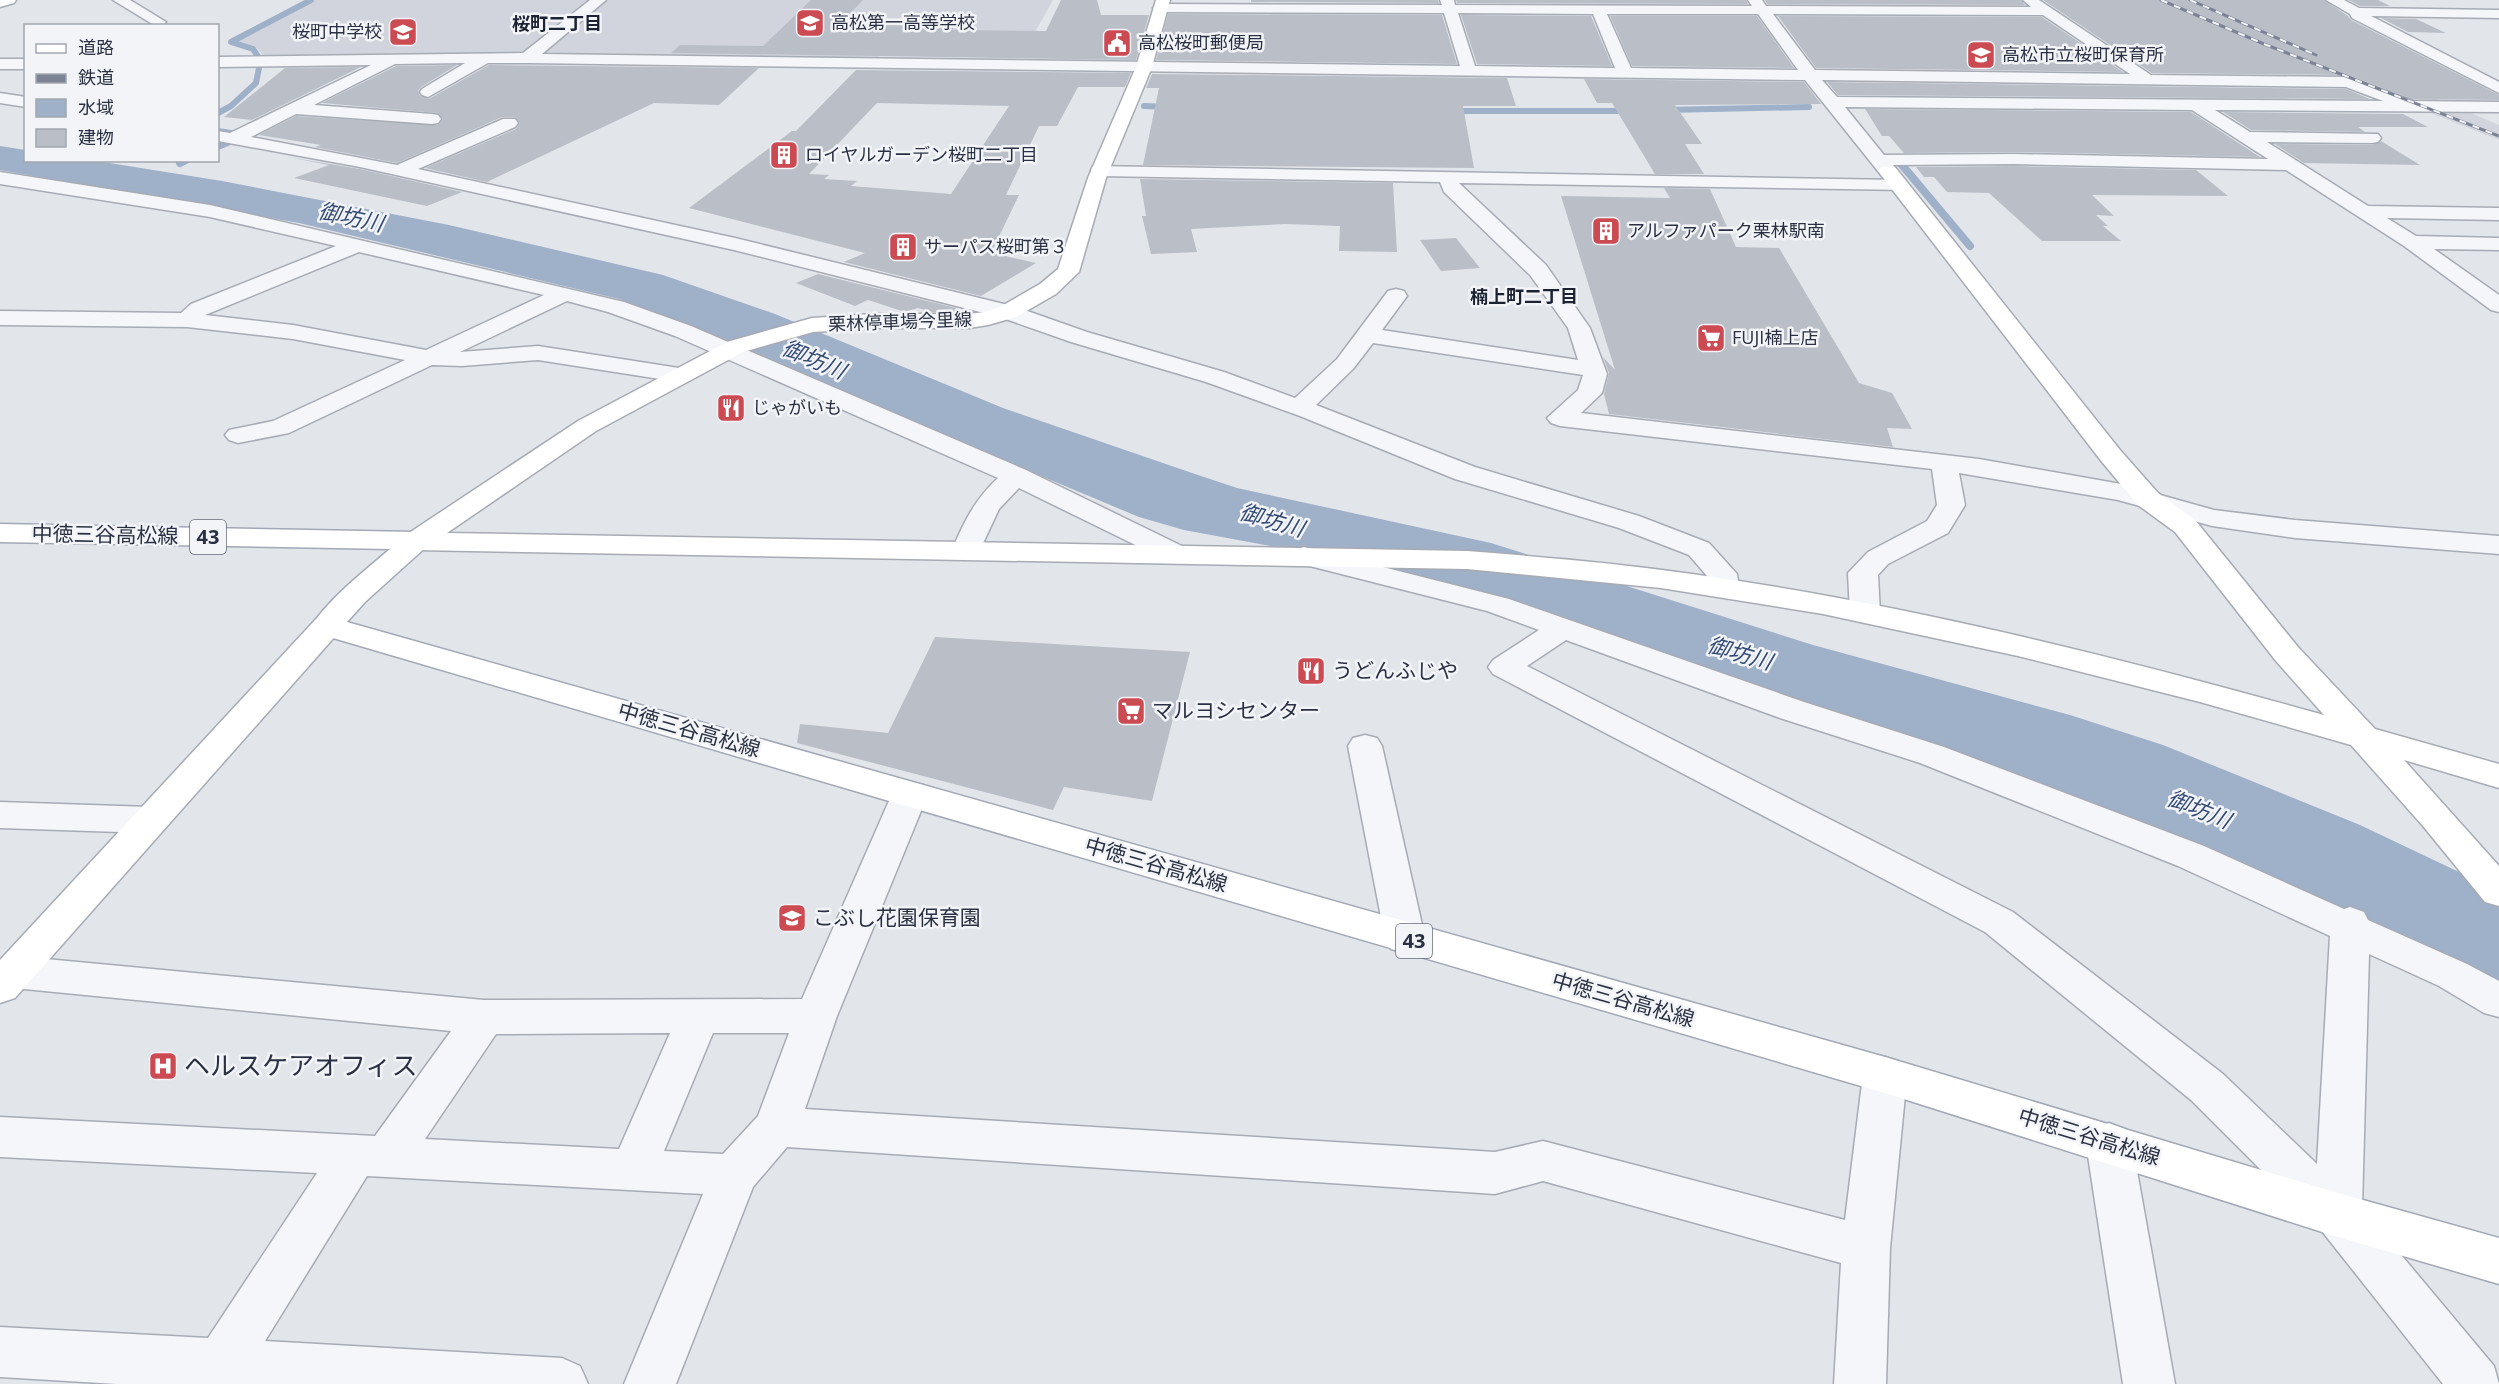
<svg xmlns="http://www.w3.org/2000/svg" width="2499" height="1384" font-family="'Open Sans','Noto Sans JP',sans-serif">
  <rect width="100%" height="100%" fill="#e2e5ea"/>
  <g fill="#d1d4dc">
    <polygon points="315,0 591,0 523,56 266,58 257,48 237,41"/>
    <polygon points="608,0 1053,0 1026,48 888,46 877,59 541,56"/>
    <polygon points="2260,45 2430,96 2499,125 2499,140"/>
  </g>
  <polygon fill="#9fb0c9" points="0,146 25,150 26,160 97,161 222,181 449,225 663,275 775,314 1003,408 1195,474 1237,488 1491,543 1813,645 2070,715 2163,745 2360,825 2499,891 2499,986 2110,812 1313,554 1184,530 1139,517 883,410 719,337 619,299 299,223 0,170"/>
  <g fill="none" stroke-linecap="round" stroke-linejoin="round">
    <g stroke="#9fb0c9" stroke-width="6">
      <polyline points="259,58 253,49 231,42 311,0"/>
      <polyline points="1144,106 1170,107"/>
      <polyline points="1664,110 1809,107"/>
      <polyline points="1448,111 1632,111"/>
      <polyline points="218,113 231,106 256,83 260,63"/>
      <polyline points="218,131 237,134"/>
      <polyline points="218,147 230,142"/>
    </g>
    <g stroke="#9fb0c9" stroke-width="8">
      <polyline points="180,163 186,160"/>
      <polyline points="1902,165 1970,246"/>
    </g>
  </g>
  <g fill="#babec7" fill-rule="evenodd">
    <polygon points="811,0 863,0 839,25 955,26 952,30 1046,31 1061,0 1097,0 1101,15 1149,15 1136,60 671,53 680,45 763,46"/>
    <polygon points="1251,0 1438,0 1439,3 1251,2"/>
    <polygon points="1456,0 1746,0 1748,4 1457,3"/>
    <polygon points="1765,0 2021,0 2025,5 1767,4"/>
    <polygon points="2043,0 2324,0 2348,16 2351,20 2499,95 2499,100 2413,99 2348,75 2152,73"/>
    <polygon points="2349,0 2378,0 2390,6 2360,6"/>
    <polygon points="1168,14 1442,15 1457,64 1156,60"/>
    <polygon points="1461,15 1591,16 1612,66 1477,64"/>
    <polygon points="1610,16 1757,16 1794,68 1632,66"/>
    <polygon points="1778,16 2042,17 2123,72 1816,68"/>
    <polygon points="2381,18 2416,19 2446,33 2408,32"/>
    <polygon points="457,65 421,87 418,91 420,96 429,99 489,65 759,68 719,105 654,103 487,182 425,168 516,129 520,123 515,117 502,117 397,163 315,147 321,145 259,135 296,116 438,125 443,119 438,113 322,103 396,66"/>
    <polygon points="361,67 252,120 224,117 285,68"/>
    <path d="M856,70L1131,73L1125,87H1078L1057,126H1039L1006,195H1019L991,253L1036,263L981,296L844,262L865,253L689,208L792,131H796ZM877,103L1009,106L951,194L851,186L857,181L824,179L829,175L809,174Z"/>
    <polygon points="1152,74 1507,78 1516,106 1463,106 1474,168 1143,165 1159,88 1146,88"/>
    <polygon points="1584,79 1804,82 1821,104 1675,105 1702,144 1685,144 1704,174 1655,174 1612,103 1597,103"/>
    <polygon points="1827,82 2346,89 2370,99 1838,95"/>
    <polygon points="1865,109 2191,112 2260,157 2014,152 1904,153 1889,136 1882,136"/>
    <polygon points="2223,112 2403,114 2428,127 2358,127 2365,132 2251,130"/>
    <polygon points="2381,141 2420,165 2304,163 2275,144 2372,145"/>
    <polygon points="288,157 360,169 462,192 427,206 294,178 329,165"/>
    <polygon points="2014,166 2196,170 2228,196 2092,195 2114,216 2096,215 2108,226 2103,226 2121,241 2042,241 1989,193 1947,192 1934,177 1924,177 1916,167"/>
    <polygon points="1140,179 1393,183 1397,252 1339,251 1340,226 1285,224 1191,229 1197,252 1151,254 1142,216 1146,216"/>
    <polygon points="1664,188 1710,189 1736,247 1779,248 1859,383 1892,393 1912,429 1887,428 1893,447 1609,414 1604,394 1609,373 1603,357 1615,370 1561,196 1670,198"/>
    <polygon points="1456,238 1480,268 1441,271 1420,240"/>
    <polygon points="818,274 960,309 956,312 932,312 918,308 905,312 868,300 855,306 796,283"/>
    <polygon points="935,637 1190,652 1152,801 1064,787 1053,810 797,743 800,724 888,733"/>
  </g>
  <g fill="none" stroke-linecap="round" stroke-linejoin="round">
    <g stroke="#a7abb4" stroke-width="3">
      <g id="street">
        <polygon points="113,0 130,0 166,22 162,26 154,25"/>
        <path d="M590,0H606L542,54L1460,66L1444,13L1160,12L1153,8L1160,4L1442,5L1440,0H1454L1455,5L1752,6L1748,0H1762L1766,6L2031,7L2023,0H2039L2151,75L2348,77L2413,101L2499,102V112L2215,110L2250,132L2378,134L2381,138L2378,142L2372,143L2267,142L2368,206L2499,208V220L2387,218L2416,236L2499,238V250L2434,249L2499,295V312L2491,310L2404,246L2286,170L2014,164L1893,165L1897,171L1895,175H1881L1805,80L527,63H488L428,97L422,95L420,92L422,89L465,63L395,64L314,105L432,114L438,115L441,119L438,123L432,124L296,114L251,137L397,165L503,119H515L518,123L515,127L418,169L735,238L1016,307L1087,332L1224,372L1295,398L1337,359L1388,291L1396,289L1404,291L1407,296L1382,330L1578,360L1568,328L1530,275L1444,192L1440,182L1100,176L1093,174L1091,170L1093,166L1899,180L1906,182L1908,186L1906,190L1459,183L1546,265L1590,328L1607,374L1602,393L1581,413L1979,459L2121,484L2214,510L2295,520L2499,536V554L2295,538L2212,526L2118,500L1959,473L1965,505L1948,533L1888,564L1878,575L1880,613L1876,620L1865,622L1854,620L1850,613L1848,573L1868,552L1927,521L1937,505L1932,469L1560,426L1551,423L1547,418L1578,390L1583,375L1373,343L1353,369L1316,405L1475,467L1639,516L1709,543L1737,574L1739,587L1735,593L1724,596L1713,593L1709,587L1707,576L1689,555L1619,528L1455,479L1300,416L1206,382L1071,342L1000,317L734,250L360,167L218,141V131L230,133L371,65L218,67V57L523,53ZM1458,13L1593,14L1615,68L1475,66ZM1607,14H1758L1798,70L1631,68ZM1773,14L2043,15L2130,74L1815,70ZM1822,80L2346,87L2383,101L1837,97ZM1845,107L2192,110L2268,159L2014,154L1884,155Z"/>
        <polygon points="2326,0 2344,0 2359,8 2499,10 2499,18 2371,16 2499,82 2499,93 2352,18 2350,14"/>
        <rect x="0" y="59" width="26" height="10"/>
        <polygon points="0,93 26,97 26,107 0,103"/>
        <path d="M0,172L210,205L624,302L691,326L1026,470L1184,547L1189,553L1184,559L1174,562L1164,559L1019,488L999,509L977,556L967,559L957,556L952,550C964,522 975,499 998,478L675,336L608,312L567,301L460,352L538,346L679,368L688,370L691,375L688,380L679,382L538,360L462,366L432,365L289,433L238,443L229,440L225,435L229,430L273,421L405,360L293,339L187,327L0,325V311L181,313L191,304L336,246L210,217L0,184ZM359,252L544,295L426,350L293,325L205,315Z"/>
        <path d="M1304,547L1509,599L1804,702L1944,747L2204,846L2344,909L2350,907L2364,912L2368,920L2467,964L2499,981V1017L2484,1013L2439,986L2369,954L2362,1208L2494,1366L2499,1384H2443L2321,1230L2191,1100L1985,932L1493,674L1488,667L1493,660L1539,630L1487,611L1294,562L1289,556L1294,550ZM1566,640L1780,718L1920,763L2178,866L2330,936L2317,1164L2223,1074L2013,912L1527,666Z"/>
        <polygon points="1365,735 1377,738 1382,746 1425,938 1419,949 1405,953 1391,949 1385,938 1348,746 1353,738"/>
        <path d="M910,782L923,785L928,794L837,1016L805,1109L1495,1152L1543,1141L1845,1220L1863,1075L1870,1062L1885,1057L1900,1062L1907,1075L1890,1248L1886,1384H1834L1841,1263L1543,1181L1495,1194L787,1147L753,1187L676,1384H624L703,1194L367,1176L265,1341L562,1358L580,1366L588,1384H117L0,1377V1327L208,1338L317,1173L0,1157V1117L375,1136L451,1031L14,988L0,983V961L14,956L484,1000L802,999L892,794L897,785ZM670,1033L619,1149L425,1139L496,1034ZM713,1033H789L758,1116L723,1154L664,1151Z"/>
        <polygon points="0,802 150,807 163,811 168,820 163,829 150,833 0,828"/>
        <polygon points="2109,1123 2125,1129 2132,1143 2175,1384 2123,1384 2086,1143 2093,1129"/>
      </g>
    </g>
    <g stroke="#a7abb4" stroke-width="3">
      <g id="secondary">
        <polygon points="0,0 16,0 14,3 0,7"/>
        <path d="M1156,0H1170L1152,67L1106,178L1079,272L1056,294L1016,317L988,325L969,328H873L813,332L743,352L596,431L447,533L1467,551C1542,557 1617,563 1692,574C1906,604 2117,657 2324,715L2276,661L2175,532L2138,505L2102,462L1881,175L1879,171L1881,167H1895L2120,450L2158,493L2195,520L2298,647L2375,729L2499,764V788L2404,760L2499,866V906L2485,902L2423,826L2351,745L2200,702L2018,656L1823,614L1661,588L1467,569L416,550L406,547L402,541L406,535L578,421L727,342L812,318L873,314H969L985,312L1000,307L1040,284L1058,269L1088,178L1136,67Z"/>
        <polygon points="327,617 338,619 343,626 338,633 15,998 0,1003 0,960 316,619"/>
      </g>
    </g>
    <g stroke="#a2a8b6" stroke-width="3">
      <path id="primary" d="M0,524L416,532L426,535L430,541L426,547L365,602L347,622L1885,1057L2338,1193L2499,1238V1284L2338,1237L1885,1093L316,633L311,626C332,596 362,573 390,549L0,542Z"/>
    </g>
    <use href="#street" fill="#f5f6f9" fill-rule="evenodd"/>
    <use href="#secondary" fill="#fff" fill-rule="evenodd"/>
    <use href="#primary" fill="#fff" fill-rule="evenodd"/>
    <g stroke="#7c8394" stroke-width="3">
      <g id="rail">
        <polyline points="2161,0 2264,44 2499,136"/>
        <polyline points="2190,0 2316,55"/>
      </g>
    </g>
    <use href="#rail" stroke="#f2f4f8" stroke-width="2" stroke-dasharray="7" stroke-linecap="butt"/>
  </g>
  <defs>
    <g id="school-square" transform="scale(1.5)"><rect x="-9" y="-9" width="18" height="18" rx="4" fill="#cc4b53" stroke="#f2f4f8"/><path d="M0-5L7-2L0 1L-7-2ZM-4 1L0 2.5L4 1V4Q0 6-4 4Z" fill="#fff"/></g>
    <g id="civic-square" transform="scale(1.5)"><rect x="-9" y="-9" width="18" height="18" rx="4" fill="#cc4b53" stroke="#f2f4f8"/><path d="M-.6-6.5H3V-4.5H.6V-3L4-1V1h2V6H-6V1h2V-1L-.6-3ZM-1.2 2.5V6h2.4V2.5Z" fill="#fff"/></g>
    <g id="building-square" transform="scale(1.5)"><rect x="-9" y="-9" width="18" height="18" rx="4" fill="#cc4b53" stroke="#f2f4f8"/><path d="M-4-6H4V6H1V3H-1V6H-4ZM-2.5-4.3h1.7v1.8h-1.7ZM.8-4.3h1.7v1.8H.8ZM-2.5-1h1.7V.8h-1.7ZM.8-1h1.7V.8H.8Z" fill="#fff"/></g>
    <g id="supermarket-square" transform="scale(1.5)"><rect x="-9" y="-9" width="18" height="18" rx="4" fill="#cc4b53" stroke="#f2f4f8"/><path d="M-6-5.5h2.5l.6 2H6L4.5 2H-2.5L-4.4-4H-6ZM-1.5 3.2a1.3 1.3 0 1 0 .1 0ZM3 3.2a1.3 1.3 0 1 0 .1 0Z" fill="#fff"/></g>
    <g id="restaurant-square" transform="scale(1.5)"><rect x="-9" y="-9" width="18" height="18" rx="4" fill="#cc4b53" stroke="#f2f4f8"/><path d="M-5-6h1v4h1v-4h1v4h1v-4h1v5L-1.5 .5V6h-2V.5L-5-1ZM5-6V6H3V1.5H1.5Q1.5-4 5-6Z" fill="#fff"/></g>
    <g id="hospital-square" transform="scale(1.5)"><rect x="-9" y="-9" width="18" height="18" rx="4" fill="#cc4b53" stroke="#f2f4f8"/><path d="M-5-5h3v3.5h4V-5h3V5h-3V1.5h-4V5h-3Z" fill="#fff"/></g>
  </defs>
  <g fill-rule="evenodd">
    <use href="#school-square" x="810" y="23"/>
    <use href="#school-square" x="403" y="32"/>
    <use href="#civic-square" x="1117" y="43"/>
    <use href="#school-square" x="1981" y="55"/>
    <use href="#building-square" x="784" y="155"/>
    <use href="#building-square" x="1606" y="231"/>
    <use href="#building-square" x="903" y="247"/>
    <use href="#supermarket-square" x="1711" y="338"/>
    <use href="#restaurant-square" x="731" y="408"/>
    <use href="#restaurant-square" x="1311" y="671"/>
    <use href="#supermarket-square" x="1131" y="711"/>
    <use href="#school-square" x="792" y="918"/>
    <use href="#hospital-square" x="163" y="1066"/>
  </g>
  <g text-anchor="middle" stroke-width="5" stroke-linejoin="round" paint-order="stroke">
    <g font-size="18" fill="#2b3142" stroke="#f2f4f8" text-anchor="start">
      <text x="831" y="29">高松第一高等学校</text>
      <text x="382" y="38" text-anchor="end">桜町中学校</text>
      <text x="1138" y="49">高松桜町郵便局</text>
      <text x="2002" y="61">高松市立桜町保育所</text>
      <text x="805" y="161">ロイヤルガーデン桜町二丁目</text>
      <text x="1627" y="237">アルファパーク栗林駅南</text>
      <text x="924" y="253">サーパス桜町第３</text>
      <text x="1732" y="344">FUJI楠上店</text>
      <text x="752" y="414">じゃがいも</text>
    </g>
    <g font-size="18" font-weight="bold" fill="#1d2233" stroke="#f2f4f8">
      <text x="557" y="30">桜町二丁目</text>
      <text x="1524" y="303">楠上町二丁目</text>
    </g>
    <g font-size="18" fill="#2b3142" stroke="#f2f4f8">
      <text transform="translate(900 322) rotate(-2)" y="6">栗林停車場今里線</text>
    </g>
    <g fill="#f2f4f8" stroke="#676c79" stroke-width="1.5">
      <rect x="190" y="520" width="36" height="34" rx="4.5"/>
      <rect x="1396" y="924" width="36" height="34" rx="4.5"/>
    </g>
    <g font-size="20" font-weight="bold" fill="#2b3142">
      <text x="208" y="544">43</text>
      <text x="1414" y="948">43</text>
    </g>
    <g font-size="21" fill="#2b3142" stroke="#f2f4f8">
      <text transform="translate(105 535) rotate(1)" y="7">中徳三谷高松線</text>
      <text transform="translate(689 730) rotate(16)" y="7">中徳三谷高松線</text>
      <text transform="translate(1156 865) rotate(16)" y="7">中徳三谷高松線</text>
      <text transform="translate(1623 1000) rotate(16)" y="7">中徳三谷高松線</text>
      <text transform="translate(2089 1137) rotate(17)" y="7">中徳三谷高松線</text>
    </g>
    <g font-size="21" fill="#2b3142" stroke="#f2f4f8" text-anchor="start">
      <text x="1332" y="678">うどんふじや</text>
      <text x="1152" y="718">マルヨシセンター</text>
      <text x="813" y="925">こぶし花園保育園</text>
    </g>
    <g font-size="22" font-style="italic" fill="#354c76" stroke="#f2f4f8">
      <text transform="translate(351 217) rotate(12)" y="8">御坊川</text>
      <text transform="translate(814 359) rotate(23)" y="8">御坊川</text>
      <text transform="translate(1272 520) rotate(16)" y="8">御坊川</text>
      <text transform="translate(1740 653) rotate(16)" y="8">御坊川</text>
      <text transform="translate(2199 809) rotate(22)" y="8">御坊川</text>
    </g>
    <g font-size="26" fill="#2b3142" stroke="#f2f4f8" text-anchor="start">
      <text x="184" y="1075">ヘルスケアオフィス</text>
    </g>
  </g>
  <rect x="24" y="24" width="195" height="138" fill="#f2f4f8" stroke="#a2a6af" stroke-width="1.5"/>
  <rect x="36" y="44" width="30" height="9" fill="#ffffff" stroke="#a2a6af" stroke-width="1.5"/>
  <text x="78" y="54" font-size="18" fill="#2b3142">道路</text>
  <rect x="36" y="74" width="30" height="9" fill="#7c8394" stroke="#a2a6af" stroke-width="1.5"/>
  <text x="78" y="84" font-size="18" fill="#2b3142">鉄道</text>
  <rect x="36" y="99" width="30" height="18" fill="#9fb0c9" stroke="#a2a6af" stroke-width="1.5"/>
  <text x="78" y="114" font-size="18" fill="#2b3142">水域</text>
  <rect x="36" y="129" width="30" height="18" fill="#babec7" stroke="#a2a6af" stroke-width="1.5"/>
  <text x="78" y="144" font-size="18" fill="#2b3142">建物</text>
</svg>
